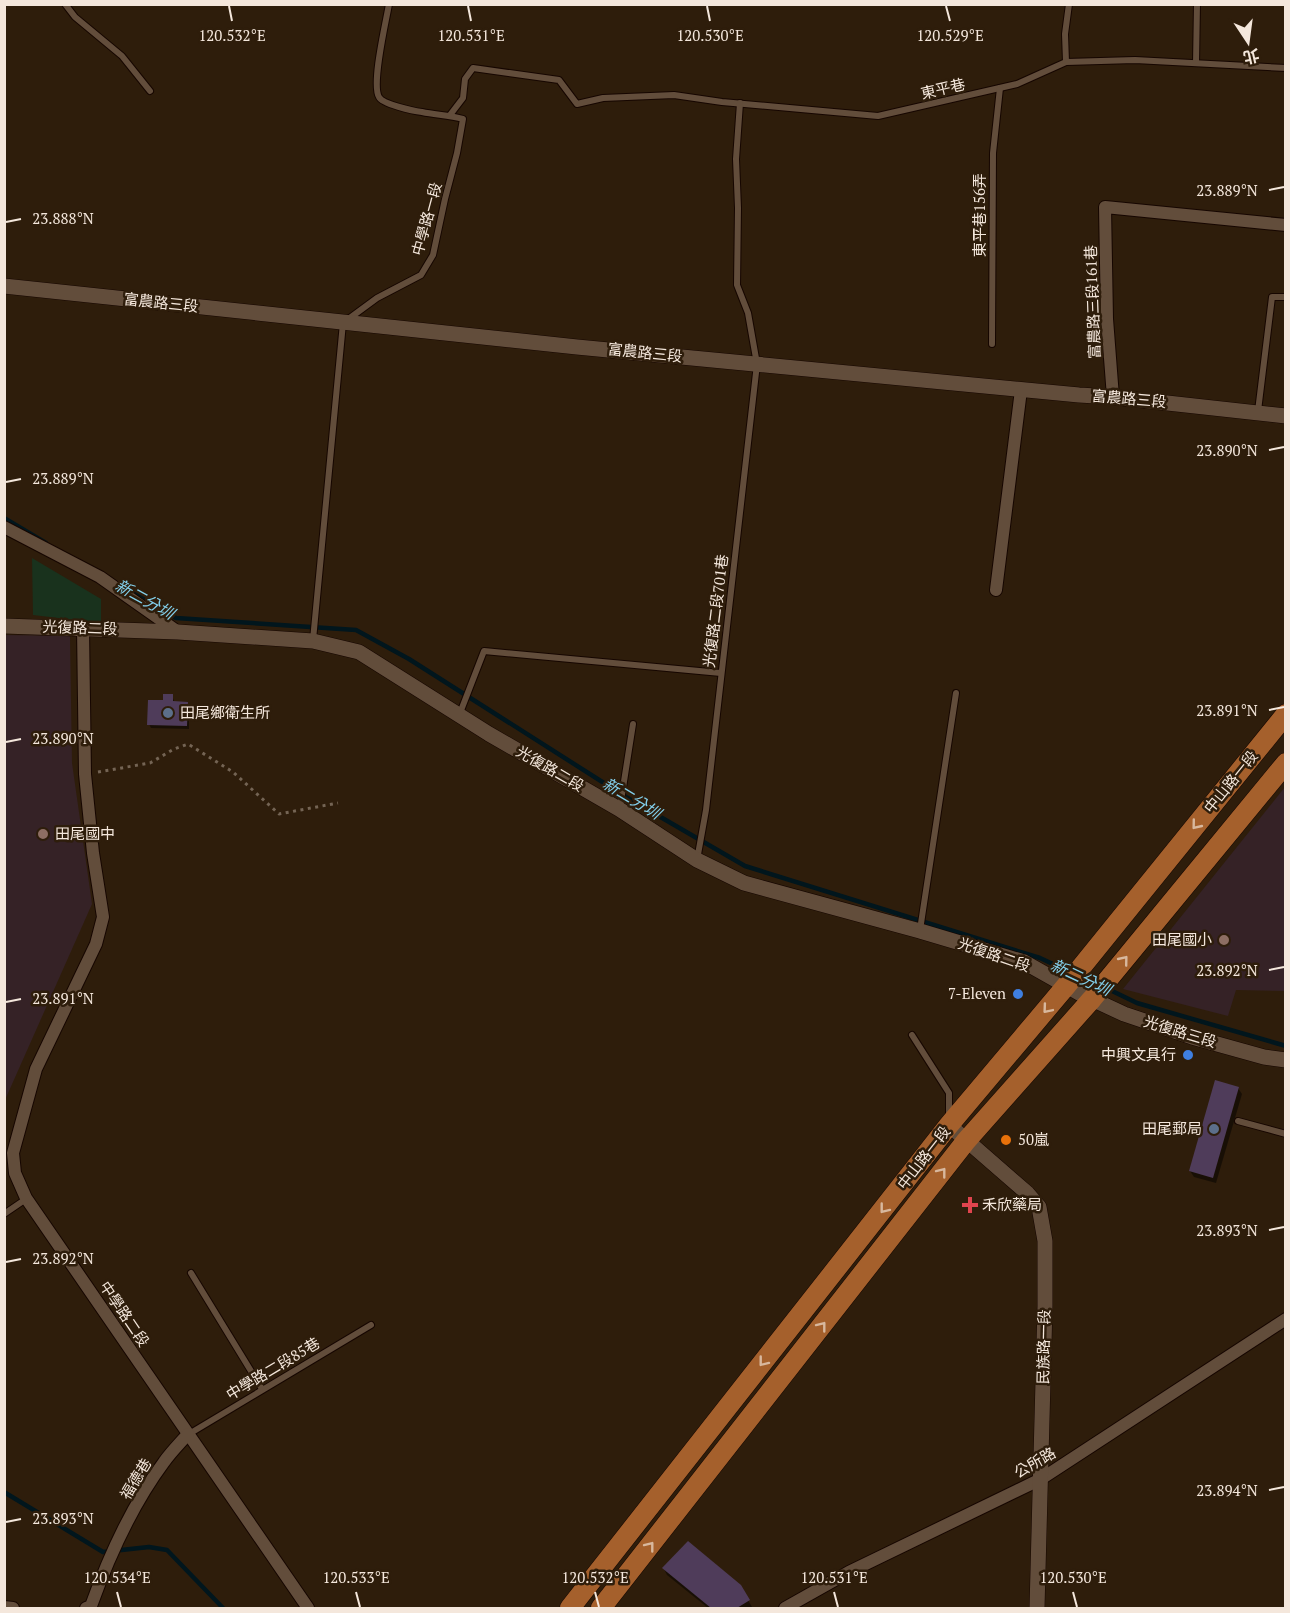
<svg xmlns="http://www.w3.org/2000/svg" width="1290" height="1613" font-family="'PT Serif','Noto Sans TC',serif">
  <rect width="100%" height="100%" fill="#2e1d0b"/>
  <g fill="#352226">
    <polygon points="5,635 70,636 72,763 92,904 5,1100"/>
    <polygon points="1285,787 1285,991 1236,990 1228,1016 1123,989"/>
  </g>
  <polygon fill="#19321d" points="32,558 101,599 101,623 33,615"/>
  <g fill="#0007">
    <polygon points="172,696 175,703 187,703 189,707 189,729 151,728 149,724 165,702"/>
    <polygon points="1238,1088 1242,1094 1216,1183 1194,1177 1190,1171"/>
    <polygon points="664,1569 740,1586 752,1607 750,1608 708,1608 667,1575"/>
  </g>
  <g fill="none" stroke-linecap="round" stroke-linejoin="round">
    <g stroke="#01161d" stroke-width="4.5">
      <polyline points="4,518 46,543"/>
      <polyline points="129,590 176,618 356,630 409,659 626,797 745,866 1040,958 1070,972"/>
      <polyline points="1080,977 1097,985"/>
      <polyline points="1108,989 1137,1003 1286,1046"/>
      <polyline points="4,1492 103,1552 149,1547 167,1550 223,1608"/>
    </g>
  </g>
  <g fill="#4f3c5a">
    <polygon points="163,694 173,694 173,701 188,702 187,726 147,725 148,700 163,700"/>
    <polygon points="1215,1080 1239,1087 1213,1178 1189,1171"/>
    <polygon points="688,1541 741,1585 750,1600 737,1608 711,1608 662,1568"/>
  </g>
  <g fill="none" stroke-linecap="round" stroke-linejoin="round">
    <g stroke="#160600" stroke-width="8">
      <g id="service">
        <polyline points="65,4 75,17 122,56 150,91"/>
        <polyline points="1066,62 1065,34 1069,4"/>
        <polyline points="1196,63 1197,4"/>
        <polyline points="450,115 463,98 465,79 473,68 559,80 577,104 603,98 674,95 722,102 878,116 1017,84 1066,62 1135,60 1286,68"/>
        <polyline points="992,344 993,153 1000,88"/>
        <polyline points="1258,411 1272,297 1286,297"/>
        <path d="M313,640L343,323L377,298L421,275L433,255L445,199L457,153L463,119C449,115 436,115 422,112C413,111 382,104 379,97C371,84 386,22 389,4"/>
        <polyline points="460,713 484,651 721,673"/>
        <polyline points="620,807 633,724"/>
        <polyline points="697,860 706,810 757,364 748,313 737,285 738,208 736,159 740,103"/>
        <polyline points="920,930 956,693"/>
        <polyline points="912,1035 949,1093 949,1117"/>
        <polyline points="1238,1121 1286,1134"/>
        <polyline points="4,1214 26,1199"/>
        <polyline points="191,1273 262,1389"/>
        <polyline points="189,1434 371,1325"/>
      </g>
    </g>
    <g stroke="#160600" stroke-width="14">
      <g id="minor">
        <polyline points="1113,397 1107,319 1105,207 1286,225"/>
        <polyline points="4,527 100,577 178,632"/>
        <polyline points="996,590 1021,390"/>
        <polyline points="83,628 85,774 93,853 103,917 96,944 36,1069 13,1153 15,1173 26,1198 308,1608"/>
        <polyline points="4,1607 13,1608"/>
        <path d="M86,1608L91,1606C109,1556 132,1505 164,1462C171,1452 180,1443 188,1434"/>
        <polyline points="785,1608 849,1572 1041,1479 1286,1319"/>
      </g>
    </g>
    <g stroke="#160600" stroke-width="16">
      <g id="tertiary">
        <polyline points="4,286 577,347 1079,395 1113,397 1286,416"/>
        <polyline points="4,626 178,632 313,641 359,652 489,734 619,809 697,860 744,883 920,931 1024,962 1079,993 1124,1014 1192,1037 1264,1057 1286,1060"/>
        <polyline points="949,1125 1027,1193 1039,1207 1045,1241 1045,1306 1037,1608"/>
      </g>
    </g>
    <g stroke="#160600" stroke-width="21">
      <g id="primary">
        <polyline points="570,1608 949,1125 1066,986 1286,714"/>
        <polyline points="601,1608 966,1141 1092,999 1286,763"/>
      </g>
    </g>
    <polyline stroke="#746454" stroke-width="3" stroke-dasharray="3 4.5" stroke-linecap="butt" points="98,772 150,763 174,749 188,744 233,772 279,814 338,803"/>
    <use href="#service" stroke="#624d3b" stroke-width="6"/>
    <use href="#minor" stroke="#624d3b" stroke-width="12"/>
    <use href="#tertiary" stroke="#624d3b" stroke-width="15"/>
    <use href="#primary" stroke="#a5602c" stroke-width="20"/>
  </g>
  <defs><path id="oneway-chevron" d="M-2-3.5L2.5 0L-2 3.5" fill="none" stroke-width="1.6" stroke-linecap="round" stroke-linejoin="round" transform="scale(1.5)"/></defs>
  <g stroke="#d8b89e">
    <use href="#oneway-chevron" transform="translate(1196 825) rotate(129)"/>
    <use href="#oneway-chevron" transform="translate(1124 960) rotate(-51)"/>
    <use href="#oneway-chevron" transform="translate(1047 1009) rotate(130)"/>
    <use href="#oneway-chevron" transform="translate(942 1172) rotate(-52)"/>
    <use href="#oneway-chevron" transform="translate(884 1209) rotate(128)"/>
    <use href="#oneway-chevron" transform="translate(822 1326) rotate(-52)"/>
    <use href="#oneway-chevron" transform="translate(763 1362) rotate(128)"/>
    <use href="#oneway-chevron" transform="translate(650 1546) rotate(-52)"/>
  </g>
  <path fill="none" stroke="#f4e7dc" stroke-width="2" d="M229,6L232,21M468,6L471,21M707,6L710,21M946,6L950,21M1269,190L1284,187M6,222L21,219M1269,450L1284,447M6,482L21,479M1269,710L1284,707M6,742L21,739M1269,970L1284,967M6,1002L21,999M1269,1230L1284,1227M6,1262L21,1259M1269,1490L1284,1487M6,1522L21,1519M117,1592L121,1607M356,1592L360,1607M595,1592L599,1607M834,1592L838,1607M1073,1592L1077,1607"/>
  <g fill="#5c6f8a" stroke="#2e1d0b" stroke-width="2">
    <circle cx="168" cy="713" r="6"/>
    <circle cx="1214" cy="1129" r="6"/>
  </g>
  <g fill="#8d6e63" stroke="#2e1d0b" stroke-width="2">
    <circle cx="43" cy="834" r="6"/>
    <circle cx="1224" cy="940" r="6"/>
  </g>
  <g fill="#3f7fe0" stroke="#2e1d0b" stroke-width="2">
    <circle cx="1018" cy="994" r="6"/>
    <circle cx="1188" cy="1055" r="6"/>
  </g>
  <circle fill="#e8710a" stroke="#2e1d0b" stroke-width="2" cx="1006" cy="1140" r="6"/>
  <path fill="#e0444e" stroke="#2e1d0b" stroke-width="2" d="M967 1196h6v6h6v6h-6v6h-6v-6h-6v-6h6z"/>
  <g text-anchor="middle" stroke-width="5" stroke-linejoin="round" paint-order="stroke">
    <g font-size="15" fill="#f4e7dc" stroke="#2e1d0b">
      <text transform="translate(943 89) rotate(-13)" y="5">東平巷</text>
      <text transform="translate(980 215) rotate(-90)" y="5">東平巷156弄</text>
      <text transform="translate(427 219) rotate(-75)" y="5">中學路一段</text>
      <text transform="translate(1093 302) rotate(-92)" y="5">富農路三段161巷</text>
      <text transform="translate(161 303) rotate(6)" y="5">富農路三段</text>
      <text transform="translate(645 353) rotate(6)" y="5">富農路三段</text>
      <text transform="translate(1129 399) rotate(5)" y="5">富農路三段</text>
      <text transform="translate(716 611) rotate(-83)" y="5">光復路二段701巷</text>
      <text transform="translate(80 628) rotate(2)" y="5">光復路二段</text>
      <text transform="translate(550 769) rotate(30)" y="5">光復路二段</text>
      <text transform="translate(1231 782) rotate(-51)" y="5">中山路一段</text>
      <text transform="translate(994 955) rotate(19)" y="5">光復路二段</text>
      <text transform="translate(1180 1032) rotate(17)" y="5">光復路三段</text>
      <text transform="translate(924 1158) rotate(-52)" y="5">中山路一段</text>
      <text transform="translate(124 1314) rotate(56)" y="5">中學路二段</text>
      <text transform="translate(1044 1347) rotate(-89)" y="5">民族路一段</text>
      <text transform="translate(273 1369) rotate(-31)" y="5">中學路二段85巷</text>
      <text transform="translate(1035 1463) rotate(-30)" y="5">公所路</text>
      <text transform="translate(136 1479) rotate(-59)" y="5">福德巷</text>
    </g>
    <g font-size="15" fill="#f4e7dc" stroke="#2e1d0b" text-anchor="start">
      <text x="180" y="718">田尾鄉衛生所</text>
      <text x="55" y="839">田尾國中</text>
      <text x="1212" y="945" text-anchor="end">田尾國小</text>
      <text x="1006" y="999" text-anchor="end">7-Eleven</text>
      <text x="1176" y="1060" text-anchor="end">中興文具行</text>
      <text x="1202" y="1134" text-anchor="end">田尾郵局</text>
      <text x="1018" y="1145">50嵐</text>
      <text x="982" y="1210">禾欣藥局</text>
    </g>
    <g font-size="16" font-style="italic" fill="#83d0ec" stroke="#2e1d0b">
      <text transform="translate(145 599) rotate(29)" y="6">新二分圳</text>
      <text transform="translate(632 798) rotate(31)" y="6">新二分圳</text>
      <text transform="translate(1081 977) rotate(25)" y="6">新二分圳</text>
    </g>
  </g>
  <g font-size="15" text-anchor="middle" fill="#f4e7dc" stroke="#2e1d0b" stroke-width="5" stroke-linejoin="round" paint-order="stroke">
    <text x="232" y="41">120.532°E</text>
    <text x="471" y="41">120.531°E</text>
    <text x="710" y="41">120.530°E</text>
    <text x="950" y="41">120.529°E</text>
    <text x="1227" y="196">23.889°N</text>
    <text x="63" y="224">23.888°N</text>
    <text x="1227" y="456">23.890°N</text>
    <text x="63" y="484">23.889°N</text>
    <text x="1227" y="716">23.891°N</text>
    <text x="63" y="744">23.890°N</text>
    <text x="1227" y="976">23.892°N</text>
    <text x="63" y="1004">23.891°N</text>
    <text x="1227" y="1236">23.893°N</text>
    <text x="63" y="1264">23.892°N</text>
    <text x="1227" y="1496">23.894°N</text>
    <text x="63" y="1524">23.893°N</text>
    <text x="117" y="1583">120.534°E</text>
    <text x="356" y="1583">120.533°E</text>
    <text x="595" y="1583">120.532°E</text>
    <text x="834" y="1583">120.531°E</text>
    <text x="1073" y="1583">120.530°E</text>
  </g>
  <rect width="1290" height="1613" fill="none" stroke="#f4e7dc" stroke-width="12"/>
  <g transform="translate(1248 42) rotate(167)" stroke="#2e1d0b" stroke-width="4.5" paint-order="stroke">
  <path d="M0-4.5L10 22L0 15L-10 22Z" fill="#f4e7dc"/>
  <text y="-9" font-size="16" font-weight="bold" text-anchor="middle" fill="#f4e7dc">北</text>
  </g>
</svg>
